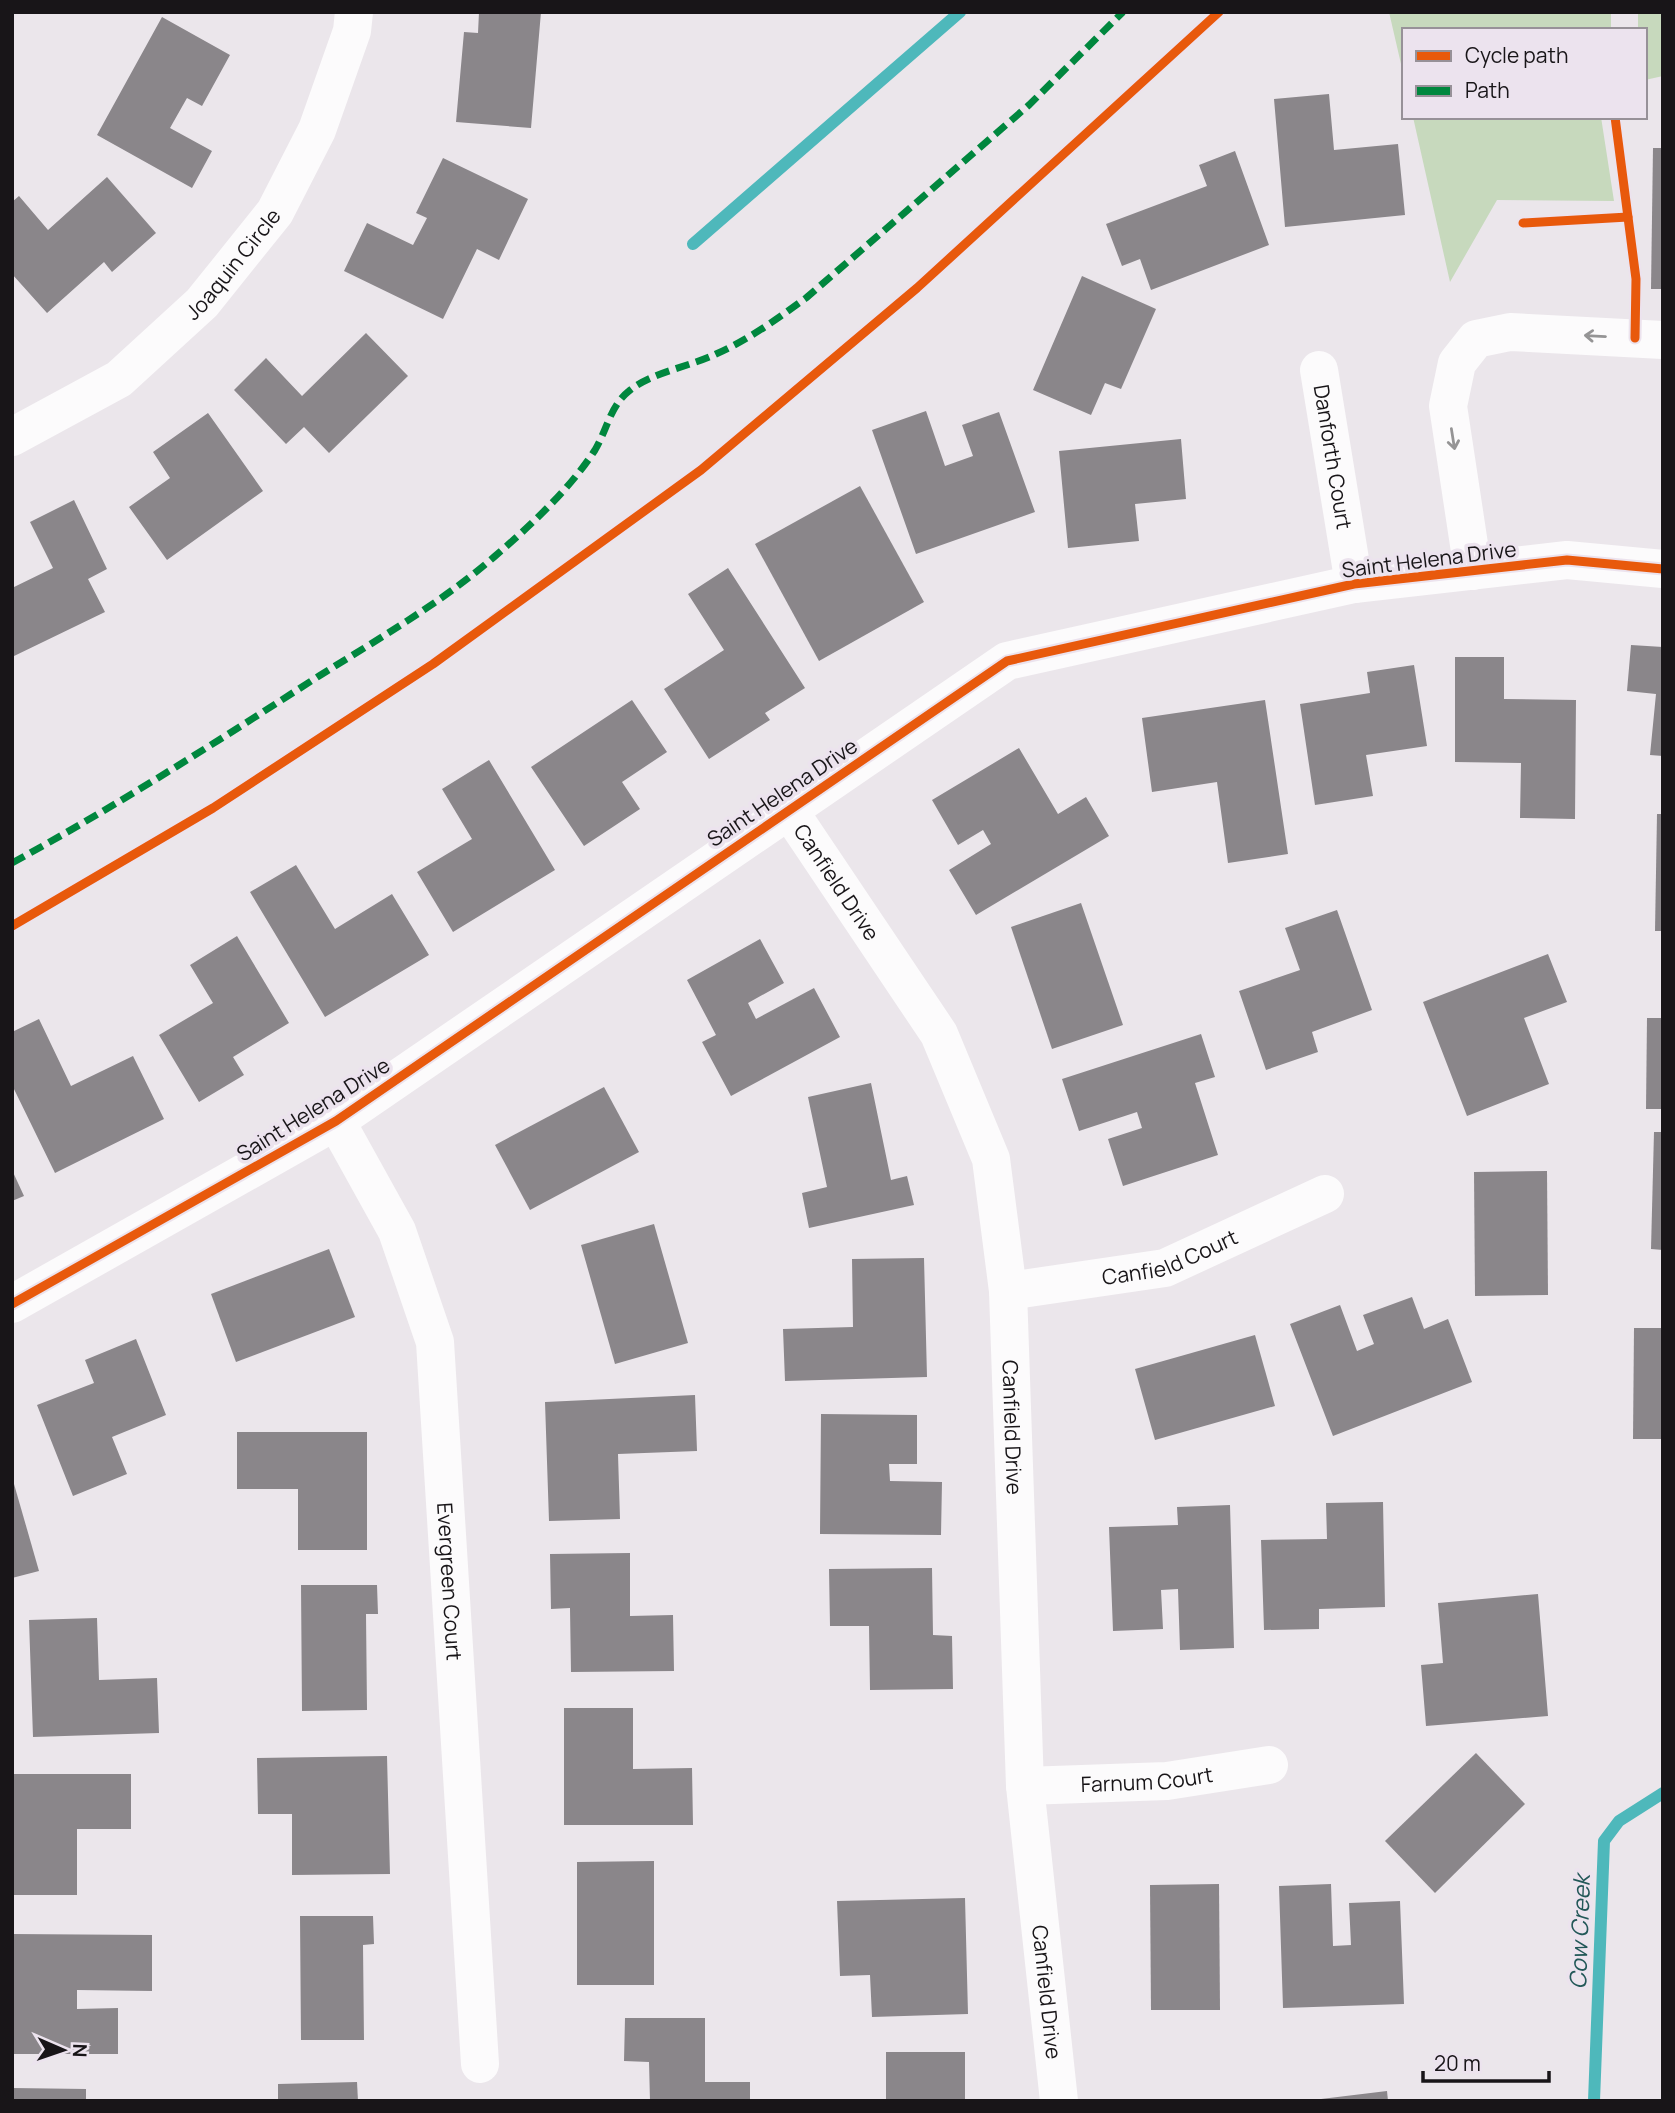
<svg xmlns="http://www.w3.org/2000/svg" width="1675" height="2113" font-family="Manrope,sans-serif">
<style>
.green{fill:#c7d9bd}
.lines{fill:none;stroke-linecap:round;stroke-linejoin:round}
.stream{stroke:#4eb8bb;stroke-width:12}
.building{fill:#8a868a}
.minor{stroke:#fcfbfc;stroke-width:38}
.quiet{stroke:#00873e;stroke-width:7;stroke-dasharray:14 7;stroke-linecap:butt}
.cycleway-casing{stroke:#ece3ee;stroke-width:13}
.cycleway{stroke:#e8590c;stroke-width:9}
.oneway{stroke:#959495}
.labels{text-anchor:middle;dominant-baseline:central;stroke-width:7;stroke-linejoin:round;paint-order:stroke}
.street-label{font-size:21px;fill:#181518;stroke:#ece3ee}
.water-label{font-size:23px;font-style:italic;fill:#235858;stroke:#ece3ee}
</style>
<rect width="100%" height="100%" fill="#ebe6eb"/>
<g class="green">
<polygon points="1389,12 1611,12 1611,30 1404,30 1404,77"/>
<polygon points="1638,12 1663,12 1663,76 1645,80 1645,30 1638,30"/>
<polygon points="1413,117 1601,117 1614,201 1497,200 1450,282"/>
</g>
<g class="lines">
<g class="stream">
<polyline points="693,244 960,12"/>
<polyline points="1594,2101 1604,1841 1619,1821 1663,1793"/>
</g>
</g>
<g class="building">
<polygon points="479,12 541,12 531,128 456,122 464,32 478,33"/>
<polygon points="162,17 230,55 202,106 187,98 170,128 212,151 192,188 97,135"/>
<polygon points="1329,94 1334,150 1398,144 1405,215 1285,227 1274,99"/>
<polygon points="1653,148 1663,148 1663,289 1651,289"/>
<polygon points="1235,151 1269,245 1151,290 1140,259 1122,266 1106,224 1207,186 1199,165"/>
<polygon points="443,158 528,199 499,260 477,249 443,319 344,271 367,223 413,245 427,218 416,213"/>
<polygon points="107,177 156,233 112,272 104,262 47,313 12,274 12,202 19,196 48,230"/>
<polygon points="1082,276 1156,309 1121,389 1105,383 1091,415 1033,390"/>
<polygon points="366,333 408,376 329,453 304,427 286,444 234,390 266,358 302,396"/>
<polygon points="926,411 945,466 973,456 962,425 999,412 1035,512 916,554 872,430"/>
<polygon points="208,413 263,491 167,560 129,507 170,478 153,452"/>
<polygon points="1181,439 1186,499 1135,504 1139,541 1068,548 1059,451"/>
<polygon points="860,486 924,602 819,661 755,544"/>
<polygon points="74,500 107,569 88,579 105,612 12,657 12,588 53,568 30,522"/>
<polygon points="728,568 805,688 765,713 770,720 709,759 664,689 724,650 688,594"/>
<polygon points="1631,645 1663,647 1663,756 1650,755 1656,694 1627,691"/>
<polygon points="1455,657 1504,657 1504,699 1576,700 1575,819 1520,818 1521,763 1455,762"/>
<polygon points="1414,665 1427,746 1366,755 1373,796 1315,805 1300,704 1370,693 1367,672"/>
<polygon points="632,700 667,752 622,782 640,809 584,846 531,767"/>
<polygon points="1265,700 1288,854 1228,863 1217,782 1152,792 1142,718"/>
<polygon points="1019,748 1058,814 1086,797 1109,836 976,915 949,870 991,844 983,830 958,845 932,800"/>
<polygon points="489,760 555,870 453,932 417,872 472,839 442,789"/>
<polygon points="1657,814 1663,814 1663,931 1655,931"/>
<polygon points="296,865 335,929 392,894 429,955 325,1017 250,892"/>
<polygon points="1081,903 1123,1025 1052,1049 1011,927"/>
<polygon points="1337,910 1372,1010 1312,1032 1318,1052 1266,1070 1239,991 1300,970 1285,928"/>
<polygon points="237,936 289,1023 233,1057 244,1075 199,1102 159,1035 213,1003 190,965"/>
<polygon points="760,939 784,983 748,1003 756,1019 814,988 840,1037 731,1096 702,1042 716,1035 687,980"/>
<polygon points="1548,954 1567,1002 1524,1018 1549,1084 1467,1116 1423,1002"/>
<polygon points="1647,1018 1663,1018 1663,1109 1646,1109"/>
<polygon points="39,1019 71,1086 133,1056 164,1119 55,1173 12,1085 12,1032"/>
<polygon points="1201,1034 1215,1077 1195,1083 1218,1155 1123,1186 1108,1139 1142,1128 1137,1112 1079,1131 1062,1079"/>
<polygon points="871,1083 891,1180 907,1176 914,1205 809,1228 802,1193 827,1187 808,1097"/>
<polygon points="604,1087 639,1152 530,1210 495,1145"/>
<polygon points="1654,1132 1663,1132 1663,1250 1651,1249"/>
<polygon points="12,1170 24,1196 12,1201"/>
<polygon points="1547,1171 1548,1295 1475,1296 1474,1172"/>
<polygon points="654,1224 688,1343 615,1364 581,1245"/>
<polygon points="329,1249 355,1317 236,1362 211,1294"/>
<polygon points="924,1258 927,1377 785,1381 783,1329 853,1327 852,1259"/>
<polygon points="1412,1297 1424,1329 1448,1319 1472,1382 1333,1436 1290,1324 1340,1305 1357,1351 1374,1344 1363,1315"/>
<polygon points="1634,1328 1663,1328 1663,1439 1633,1439"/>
<polygon points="1255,1335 1275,1406 1155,1440 1135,1369"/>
<polygon points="136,1339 166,1415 112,1437 127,1474 73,1496 37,1405 94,1383 85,1360"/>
<polygon points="695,1395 697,1451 618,1454 620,1519 549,1521 545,1402"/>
<polygon points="821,1414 917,1415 917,1464 889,1464 890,1481 942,1482 941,1535 820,1534"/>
<polygon points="237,1432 367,1432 367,1550 298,1550 298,1489 237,1489"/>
<polygon points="12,1477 39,1571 12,1578"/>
<polygon points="1383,1502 1385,1607 1319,1609 1319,1629 1264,1630 1261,1540 1327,1539 1326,1503"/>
<polygon points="1230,1505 1234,1648 1180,1650 1178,1589 1161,1590 1163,1629 1113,1631 1109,1527 1178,1525 1177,1507"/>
<polygon points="630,1553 630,1616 673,1615 674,1671 571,1672 570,1608 551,1609 550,1554"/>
<polygon points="932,1568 933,1635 952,1636 953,1689 870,1690 869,1626 830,1626 829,1569"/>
<polygon points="301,1585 377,1585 378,1614 366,1614 367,1710 302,1711"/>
<polygon points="1538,1594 1548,1716 1426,1726 1421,1665 1443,1663 1438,1603"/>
<polygon points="97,1618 99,1680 157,1678 159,1733 33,1737 29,1620"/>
<polygon points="564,1708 633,1708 633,1769 692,1768 693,1825 564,1825"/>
<polygon points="1476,1753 1525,1804 1435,1893 1385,1841"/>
<polygon points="387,1756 390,1874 292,1875 292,1814 258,1814 257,1758"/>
<polygon points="12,1774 131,1774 131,1829 77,1829 77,1895 12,1895"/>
<polygon points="654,1861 654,1985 577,1985 577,1862"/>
<polygon points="1219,1884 1220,2010 1151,2010 1150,1885"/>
<polygon points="1331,1884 1333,1946 1351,1945 1349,1903 1400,1901 1404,2004 1283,2008 1279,1886"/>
<polygon points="965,1898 968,2014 872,2017 870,1975 840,1976 837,1901"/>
<polygon points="300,1916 373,1916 374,1944 363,1945 364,2040 301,2040"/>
<polygon points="12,1934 152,1935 152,1991 77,1990 77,2009 118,2008 118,2054 12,2054"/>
<polygon points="625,2018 705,2018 705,2082 750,2082 750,2101 650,2101 649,2062 624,2061"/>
<rect x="886" y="2052" width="79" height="49"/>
<polygon points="357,2082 358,2101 278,2101 278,2084"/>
<polygon points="12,2088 86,2089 86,2101 12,2101"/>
<polygon points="1387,2091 1388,2101 1321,2101 1321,2099"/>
</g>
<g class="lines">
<g class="minor">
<path id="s1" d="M 1319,370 L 1354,584"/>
<path id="s2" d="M 12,437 L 119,379 L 202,303 L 275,212 L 317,130 L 352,31 L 354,12"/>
<polyline points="1473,571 1448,406 1457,363 1476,339 1510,332 1663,340"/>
<path id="s3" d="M 788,809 L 939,1034 L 991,1159 L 1008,1291 L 1025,1786 L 1059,2101"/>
<path id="s4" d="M 336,1121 L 397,1231 L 435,1342 L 480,2064"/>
<path id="s5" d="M 1008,1291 L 1165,1268 L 1325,1194"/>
<polyline points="12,1304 336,1121 1007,661 1354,584 1567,560 1663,569"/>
<path id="s6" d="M 1025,1786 L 1167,1781 L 1269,1765"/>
</g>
<path class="quiet" d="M 12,863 C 118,805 218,741 319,676 C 378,639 441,603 494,557 C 529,527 570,489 595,450 C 607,430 610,406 629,391 C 652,372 689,367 716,354 C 748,340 777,319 806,298 L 1029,105 L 1123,12"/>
<g class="cycleway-casing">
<g id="cycleway">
<polyline points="1615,117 1636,279 1635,338"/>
<polyline points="1523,223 1628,217"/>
<polyline points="12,926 213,808 433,664 701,470 917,288 1219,12"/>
<polyline points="12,1304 336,1121 1007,661 1354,584 1567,560 1663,569"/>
</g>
</g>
<use href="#cycleway" class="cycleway"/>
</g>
<defs><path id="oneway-shaft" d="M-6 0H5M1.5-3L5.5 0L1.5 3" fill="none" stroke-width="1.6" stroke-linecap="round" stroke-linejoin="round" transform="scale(1.75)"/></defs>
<g class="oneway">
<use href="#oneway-shaft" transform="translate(1595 336) rotate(-177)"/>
<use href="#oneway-shaft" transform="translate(1453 439) rotate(81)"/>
</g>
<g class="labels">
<g class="street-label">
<text stroke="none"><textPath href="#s2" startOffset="284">Joaquin Circle</textPath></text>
<text stroke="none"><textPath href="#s1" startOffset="88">Danforth Court</textPath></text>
<text transform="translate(1429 559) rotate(-7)">Saint Helena Drive</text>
<text transform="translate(782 792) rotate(-34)">Saint Helena Drive</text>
<text stroke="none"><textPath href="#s3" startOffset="88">Canfield Drive</textPath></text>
<text transform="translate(313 1109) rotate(-32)">Saint Helena Drive</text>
<text stroke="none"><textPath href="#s5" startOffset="166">Canfield Court</textPath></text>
<text stroke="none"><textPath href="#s3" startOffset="676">Canfield Drive</textPath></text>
<text stroke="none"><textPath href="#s4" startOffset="483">Evergreen Court</textPath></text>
<text stroke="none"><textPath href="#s6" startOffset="122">Farnum Court</textPath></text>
<text stroke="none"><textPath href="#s3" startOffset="1242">Canfield Drive</textPath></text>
</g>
<g class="water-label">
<text transform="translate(1579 1932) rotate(-88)">Cow Creek</text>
</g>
</g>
<rect width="1675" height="2113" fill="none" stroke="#181518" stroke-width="28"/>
<rect x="1402" y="28" width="245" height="91" fill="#ece3ee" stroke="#979198" stroke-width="2"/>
<rect x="1416" y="51" width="35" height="10" fill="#e8590c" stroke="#979198" stroke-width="2"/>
<text x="1465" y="63" font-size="21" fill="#181518">Cycle path</text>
<rect x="1416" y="86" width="35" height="10" fill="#00873e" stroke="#979198" stroke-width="2"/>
<text x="1465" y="98" font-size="21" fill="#181518">Path</text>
<g transform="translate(63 2050) rotate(92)" stroke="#ece3ee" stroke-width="5" paint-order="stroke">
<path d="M0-5L12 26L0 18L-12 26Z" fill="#181518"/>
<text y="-10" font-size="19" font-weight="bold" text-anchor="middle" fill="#181518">N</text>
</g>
<path d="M1423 2071v10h126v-10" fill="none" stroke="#181518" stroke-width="3.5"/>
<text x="1434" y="2071" font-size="21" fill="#181518" stroke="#ece3ee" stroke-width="5" paint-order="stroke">20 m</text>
</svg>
